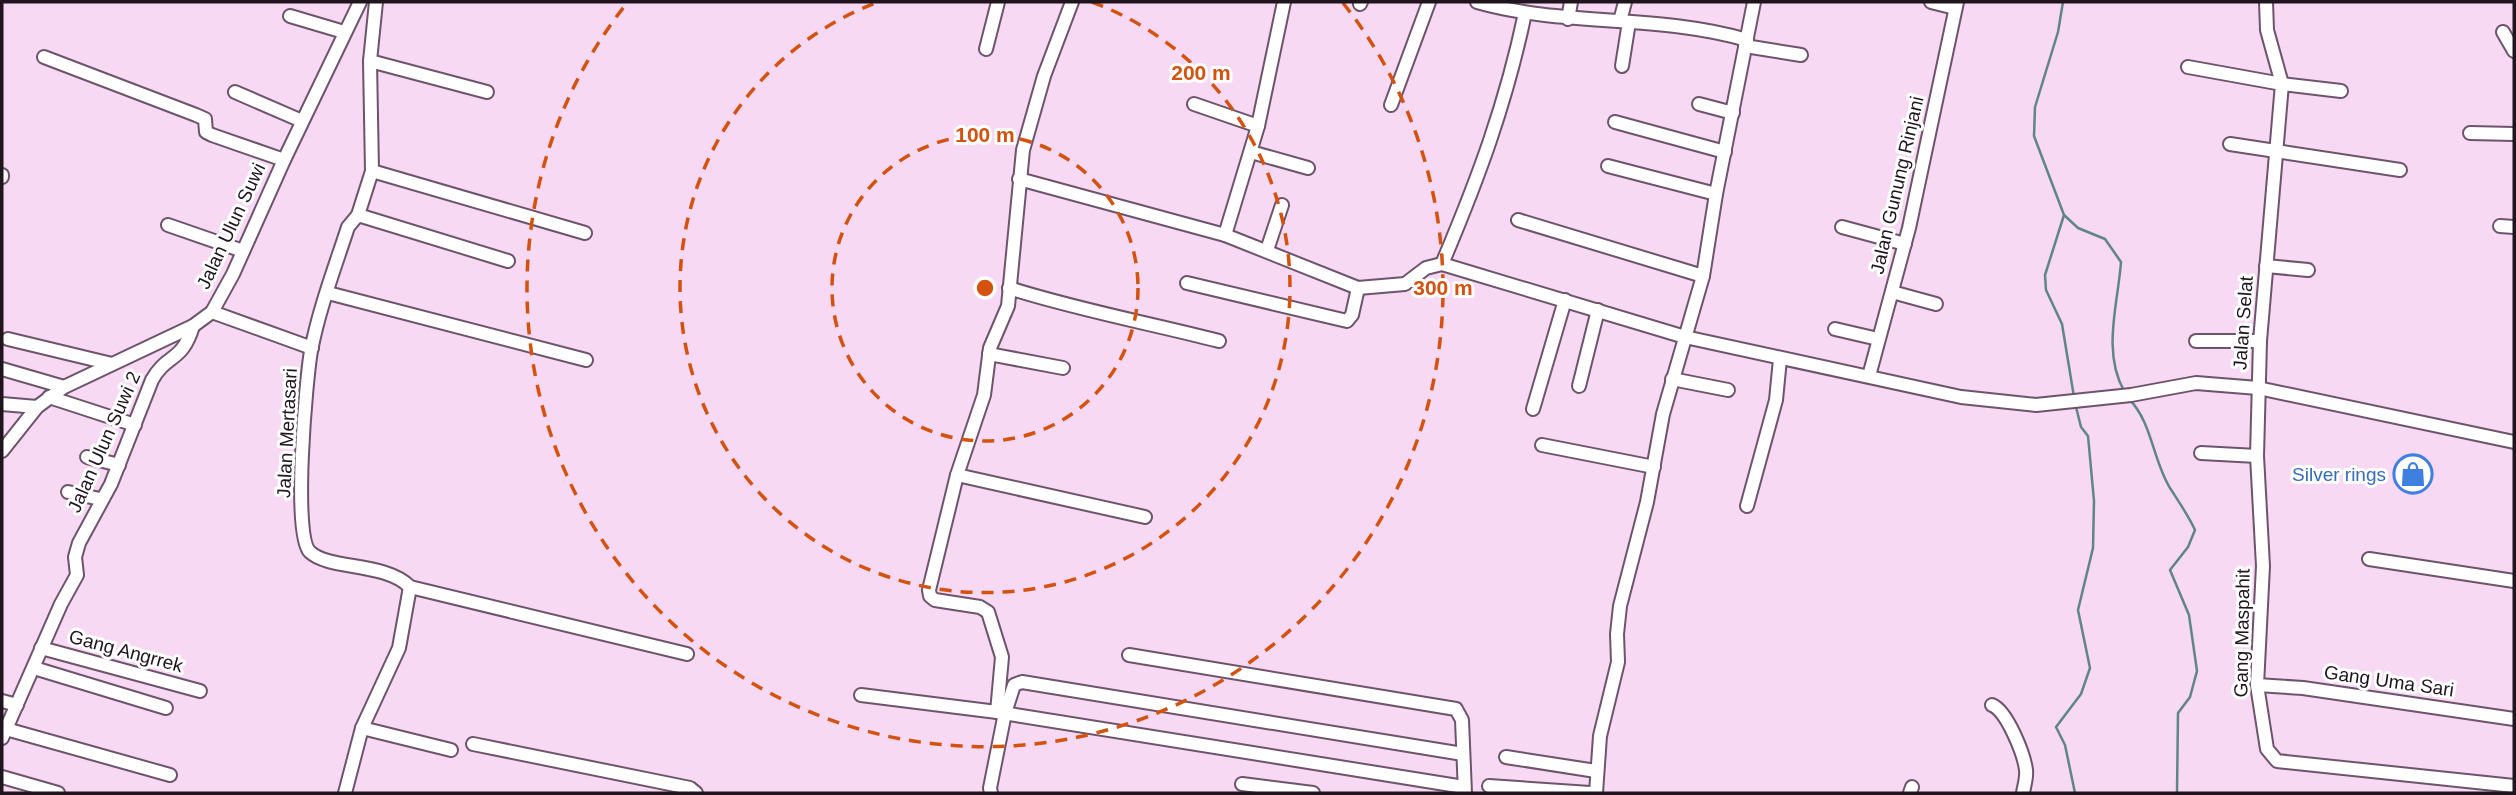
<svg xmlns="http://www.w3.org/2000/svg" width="2516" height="795" font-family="Arial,sans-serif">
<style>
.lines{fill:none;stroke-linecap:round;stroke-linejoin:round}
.stream{stroke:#608589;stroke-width:2.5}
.minor-casing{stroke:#6d546b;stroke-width:16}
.minor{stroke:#fff;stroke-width:12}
.ring{fill:none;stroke:#d4520e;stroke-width:3.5;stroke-dasharray:12 9}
.labels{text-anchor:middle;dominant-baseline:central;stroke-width:6;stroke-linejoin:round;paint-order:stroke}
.street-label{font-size:19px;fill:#20151f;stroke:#fff}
.shop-label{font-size:19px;fill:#366cbe;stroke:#fff;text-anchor:end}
.centre{fill:#d4520e;stroke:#fff;stroke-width:3.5}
.ring-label{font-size:21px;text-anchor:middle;font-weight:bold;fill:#d4520e;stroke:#fff;stroke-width:6;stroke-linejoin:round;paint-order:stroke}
</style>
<rect width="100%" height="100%" fill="#f7d9f4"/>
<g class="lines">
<g class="stream">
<path d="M 2063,2 L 2058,32 L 2035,107 L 2034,136 L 2064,215 L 2078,228 L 2105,239 L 2121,262 C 2118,304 2102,351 2124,391"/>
<polyline points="2064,215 2045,275 2046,290 2062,324 2074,397"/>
<path d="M 2129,399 C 2152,422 2153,461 2170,488 C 2179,502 2188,515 2195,530 L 2188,547 L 2170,570 L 2189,615 L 2197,671 L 2190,697 L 2178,713 L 2177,793"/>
<polyline points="2075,793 2065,745 2056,727 2081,694 2090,668 2078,610 2093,548 2094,501 2088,436 2081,427 2076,407"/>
</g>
<g class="minor-casing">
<g id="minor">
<path d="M 376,2 L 370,61 L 372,171 L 358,215 L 348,227 C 335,267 319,309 311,351 C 306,380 292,536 310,552 C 329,570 386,562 410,587 L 687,654"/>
<path d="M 1477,2 C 1565,27 1659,14 1747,40"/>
<polyline points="1931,2 1955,8"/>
<polyline points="2266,2 2267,30 2282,84 2260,341 2257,456 2263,566 2257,685 2267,749 2277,761 2514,786"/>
<polyline points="1360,4 1361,2"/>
<polyline points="290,16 344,32"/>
<polyline points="1568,19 1571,2"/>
<polyline points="1620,21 1625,2"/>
<polyline points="2503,32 2514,51"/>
<polyline points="1745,46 1801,55"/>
<polyline points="986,49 998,2"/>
<polyline points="44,57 196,115 205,119 206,132 212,135 284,160"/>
<polyline points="370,61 487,92"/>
<polyline points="1622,66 1629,22"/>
<polyline points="2188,67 2282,84 2341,91"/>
<polyline points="235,92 302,121"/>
<polyline points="1194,104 1258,126"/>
<polyline points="1699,104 1733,113"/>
<polyline points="1391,105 1429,2"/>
<polyline points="1615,122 1725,152"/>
<polyline points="2470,133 2514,134"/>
<polyline points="2230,144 2400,170"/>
<polyline points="1251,152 1308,168"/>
<polyline points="1608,166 1716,194"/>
<polyline points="372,171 585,233"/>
<polyline points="2,177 2,175"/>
<polyline points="1019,179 1225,235 1358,288 1405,284 1426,268 1442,264 1685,337 1961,397 2036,405 2131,395 2196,383 2258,388 2514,442"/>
<polyline points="358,215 508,261"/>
<polyline points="1518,220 1703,276"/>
<polyline points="168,225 243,251"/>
<polyline points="2500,226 2514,227"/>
<polyline points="1842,227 1905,244"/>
<polyline points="1225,235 1258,126 1284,2"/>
<polyline points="1267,250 1282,205"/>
<path d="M 1442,264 C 1478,179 1506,104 1525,13"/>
<polyline points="2266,266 2308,270"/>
<polyline points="1187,283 1347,321 1352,315 1358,288"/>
<path d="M 1009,288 C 1078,310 1149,323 1219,341"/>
<polyline points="1892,292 1936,304"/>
<polyline points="328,293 586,360"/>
<polyline points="212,312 312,348"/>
<polyline points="1835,329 1878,339"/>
<polyline points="8,339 112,364"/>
<polyline points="2196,341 2260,341"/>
<polyline points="989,354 1063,368"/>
<polyline points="2,369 64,387"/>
<polyline points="1869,376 1909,228 1957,2"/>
<polyline points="1672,379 1728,390"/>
<polyline points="1579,386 1598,310"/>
<polyline points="49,397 135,425"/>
<polyline points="2,404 37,407"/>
<polyline points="1533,409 1565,300"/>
<polyline points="1542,445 1654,467"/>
<polyline points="2,451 37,407 64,387 193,326 212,312 233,274 284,160 360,2"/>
<polyline points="2201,453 2257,456"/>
<polyline points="87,457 119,465"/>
<polyline points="957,475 1145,517"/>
<polyline points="68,492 100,499"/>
<polyline points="1747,506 1776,400 1780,359"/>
<polyline points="2369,559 2514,581"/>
<polyline points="41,648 200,691"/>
<polyline points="1129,655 1456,709 1462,720 1465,793"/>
<polyline points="34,668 166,708"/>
<polyline points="2257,685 2303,688 2514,719"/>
<polyline points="861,695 997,712 1464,787"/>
<polyline points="2,701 17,705"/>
<path d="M 1992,705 C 2007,711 2024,754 2026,770 C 2027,778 2024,786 2023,793"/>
<polyline points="997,712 1002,657 988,612 980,607 935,600 930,596 929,590 957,475 984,395 990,348 1008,306 1023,150 1044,76 1072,2"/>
<polyline points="362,728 451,750"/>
<polyline points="6,729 170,775"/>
<path d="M 2,738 L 61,604 L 77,575 L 75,557 L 79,543 L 111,484 L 152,380 C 167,353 182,363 193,326"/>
<polyline points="473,744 690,788 696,793"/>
<polyline points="1506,757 1596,771"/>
<polyline points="2,777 58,793"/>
<polyline points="1242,784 1313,793"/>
<polyline points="1489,786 1590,793"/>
<polyline points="345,793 362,728 399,648 410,587"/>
<polyline points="991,793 990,788 1005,713 1014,685 1022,682 1463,754"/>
<polyline points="1596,793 1600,736 1618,662 1617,634 1620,606 1647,502 1663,414 1703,276 1716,194 1754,2"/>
<polyline points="1910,793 1912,787"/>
</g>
</g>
<use href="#minor" class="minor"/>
</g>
<g class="ring">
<circle cx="985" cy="288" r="153"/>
<path d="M1092 2A305 305 0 1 1 878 2"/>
<path d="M1343 3A458 458 0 1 1 627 3"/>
</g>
<defs>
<g id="shop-ring" transform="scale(2.0125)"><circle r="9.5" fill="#fff" stroke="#3f7fe0" stroke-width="1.5"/><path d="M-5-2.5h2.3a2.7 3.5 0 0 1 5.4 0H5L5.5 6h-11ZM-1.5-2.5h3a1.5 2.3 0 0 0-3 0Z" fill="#3f7fe0"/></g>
</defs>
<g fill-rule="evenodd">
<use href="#shop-ring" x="2413" y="474"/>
</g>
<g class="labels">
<g class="street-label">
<text transform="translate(1897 185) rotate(-77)">Jalan Gunung Rinjani</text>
<text transform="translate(231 226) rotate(-65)">Jalan Ulun Suwi</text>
<text transform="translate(2243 323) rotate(-86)">Jalan Selat</text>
<text transform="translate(287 433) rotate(-87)">Jalan Mertasari</text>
<text transform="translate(104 442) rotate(-66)">Jalan Ulun Suwi 2</text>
<text transform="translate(2242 633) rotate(-89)">Gang Maspahit</text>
<text transform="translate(126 651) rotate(15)">Gang Angrrek</text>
<text transform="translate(2389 681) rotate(8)">Gang Uma Sari</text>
</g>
<g class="shop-label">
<text x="2386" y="474">Silver rings</text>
</g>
</g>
<circle cx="985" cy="288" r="10" class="centre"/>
<g class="ring-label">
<text x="1201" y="80">200 m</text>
<text x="985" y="142">100 m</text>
<text x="1443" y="295">300 m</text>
</g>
<rect width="2516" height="795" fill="none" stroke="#20151f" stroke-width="7"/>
</svg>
